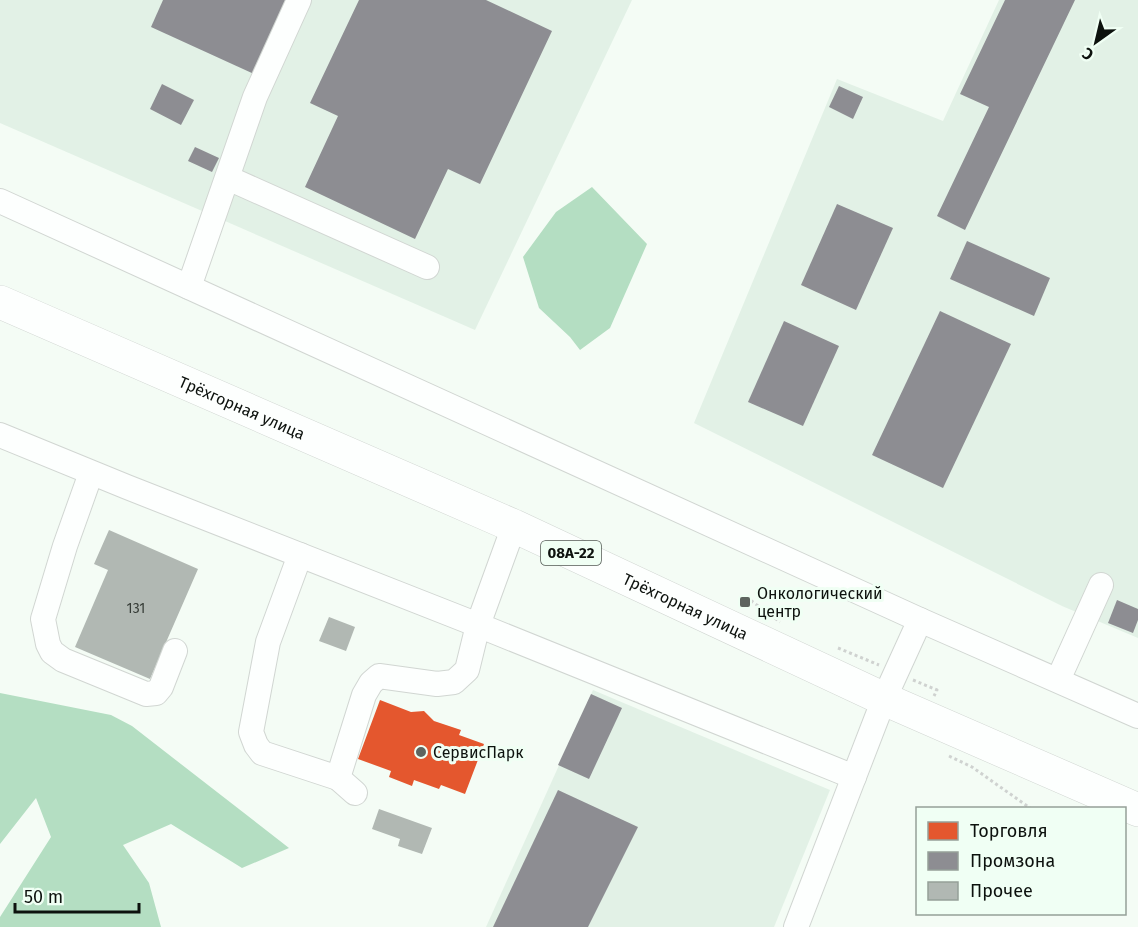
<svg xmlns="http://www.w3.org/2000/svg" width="1138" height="927" font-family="'Fira Sans',sans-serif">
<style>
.built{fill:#e2f1e6}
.forest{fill:#b4dec2}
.shops{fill:#e4572e}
.industry{fill:#8d8d92}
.building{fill:#b1b8b3}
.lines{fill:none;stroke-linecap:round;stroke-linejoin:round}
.minor-casing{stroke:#d1d6d2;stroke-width:26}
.highway-casing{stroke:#d1d6d2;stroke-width:34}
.path{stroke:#cfd2d0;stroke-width:3;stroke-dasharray:3 3;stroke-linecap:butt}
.minor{stroke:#fdfffe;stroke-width:24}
.highway{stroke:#fdfffe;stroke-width:33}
.poi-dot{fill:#5e645f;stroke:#f0fff4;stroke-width:2}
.labels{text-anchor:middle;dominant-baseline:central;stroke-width:6;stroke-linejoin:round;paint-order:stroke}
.number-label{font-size:14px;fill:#363c37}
.shield{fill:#f0fff4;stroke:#515953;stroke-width:1.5}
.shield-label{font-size:15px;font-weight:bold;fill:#0d120e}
.street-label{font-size:16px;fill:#0d120e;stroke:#f0fff4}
.poi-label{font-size:16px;fill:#0d120e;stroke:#f0fff4;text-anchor:start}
</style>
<rect width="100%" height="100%" fill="#f4fcf5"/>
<g class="built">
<polygon points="0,0 632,0 475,330 0,123"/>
<polygon points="999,0 1138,0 1138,638 1062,606 694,423 837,79 943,121"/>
<polygon points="593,690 830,790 774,927 486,927"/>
</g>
<g class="forest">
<polygon points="592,187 647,244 610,328 580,350 570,337 539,308 523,257 556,212"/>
<polygon points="0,693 111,715 132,726 289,848 242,868 171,824 123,845 149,883 161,927 0,927 0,917 51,837 36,798 0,844"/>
</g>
<polygon class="shops" points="380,700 411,712 424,711 434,721 461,730 459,735 484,744 465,794 441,785 439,789 414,780 412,786 389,777 391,771 358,759"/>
<g class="industry">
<polygon points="163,0 287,0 254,74 151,27"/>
<polygon points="359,0 486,0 552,31 480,184 448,169 415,239 305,187 338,116 310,103"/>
<polygon points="1005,0 1075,0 965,230 937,216 989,107 960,94"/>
<polygon points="162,84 194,100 181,125 150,109"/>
<polygon points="839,86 863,97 853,119 829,107"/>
<polygon points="195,147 219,158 212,172 188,161"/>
<polygon points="837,204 893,228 856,310 801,285"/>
<polygon points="967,241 1050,278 1034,316 950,279"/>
<polygon points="940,311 1011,344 943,488 872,455"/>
<polygon points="784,321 839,346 803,426 748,402"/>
<polygon points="1117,600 1138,609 1138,620 1133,633 1108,623"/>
<polygon points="591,694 622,708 589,779 558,765"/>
<polygon points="558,790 638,827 588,927 493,927"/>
</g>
<g class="building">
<polygon points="109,530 198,569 150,679 75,647 108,570 94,564"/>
<polygon points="329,617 355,627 346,651 319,641"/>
<polygon points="379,809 432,828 422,854 398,846 400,839 372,829"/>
</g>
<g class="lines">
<g class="minor-casing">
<g id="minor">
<polyline points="228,178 427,267"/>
<polyline points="0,201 920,620 1138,716"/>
<polyline points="189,287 255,97 299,0"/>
<polyline points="0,435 127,487 478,625 854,777"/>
<polyline points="91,473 65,546 43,619 48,644 52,652 63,660 146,694 156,693 161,687 175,651"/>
<polyline points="300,555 268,642 251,732 256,745 262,753 338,778"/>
<polyline points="1058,680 1101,585"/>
<polyline points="355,793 338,778 364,695 371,683 379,676 437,684 454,682 467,670 478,625 514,526"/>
<polyline points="796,927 884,699 920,620"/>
</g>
</g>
<g class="highway-casing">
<g id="highway">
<path id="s1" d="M 0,302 L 514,526 L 884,699 L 1138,810"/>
</g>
</g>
<g class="path">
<polyline points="746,597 780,622"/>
<polyline points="838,648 879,665"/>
<polyline points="913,680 937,690 934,696"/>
<polyline points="949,756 972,767 1030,808"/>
</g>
<use href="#minor" class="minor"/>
<use href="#highway" class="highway"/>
</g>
<g class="poi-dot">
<rect x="739" y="596" width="12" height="12" rx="3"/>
<circle cx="421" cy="752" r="6"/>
</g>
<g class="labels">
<g class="number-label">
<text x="136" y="608">131</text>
</g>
<rect class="shield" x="541" y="541" width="60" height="24" rx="4.5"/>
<g class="shield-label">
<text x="571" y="553">08А-22</text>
</g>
<g class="street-label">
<text stroke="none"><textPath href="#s1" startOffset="264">Трёхгорная улица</textPath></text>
<text stroke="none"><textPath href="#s1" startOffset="750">Трёхгорная улица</textPath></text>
</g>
<g class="poi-label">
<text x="757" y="593">Онкологический<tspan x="757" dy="18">центр</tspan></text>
<text x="433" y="752">СервисПарк</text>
</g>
</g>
<rect x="916" y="807" width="210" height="108" fill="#f0fff4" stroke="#95a098" stroke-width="1.5"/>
<rect x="928" y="822" width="30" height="18" fill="#e4572e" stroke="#95a098" stroke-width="1.5"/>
<text x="970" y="837" font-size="18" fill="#0d120e">Торговля</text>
<rect x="928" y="852" width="30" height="18" fill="#8d8d92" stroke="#95a098" stroke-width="1.5"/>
<text x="970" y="867" font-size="18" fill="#0d120e">Промзона</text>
<rect x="928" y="882" width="30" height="18" fill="#b1b8b3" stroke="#95a098" stroke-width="1.5"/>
<text x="970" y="897" font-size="18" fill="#0d120e">Прочее</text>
<g transform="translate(1096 42) rotate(214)" stroke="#f0fff4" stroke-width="4.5" paint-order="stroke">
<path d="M0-4.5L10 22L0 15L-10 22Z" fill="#0d120e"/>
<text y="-9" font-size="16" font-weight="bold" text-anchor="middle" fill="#0d120e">С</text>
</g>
<path d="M15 903v9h124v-9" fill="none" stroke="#0d120e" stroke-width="3"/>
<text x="24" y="903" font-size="18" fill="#0d120e" stroke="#f0fff4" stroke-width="4.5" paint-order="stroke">50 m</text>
</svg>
